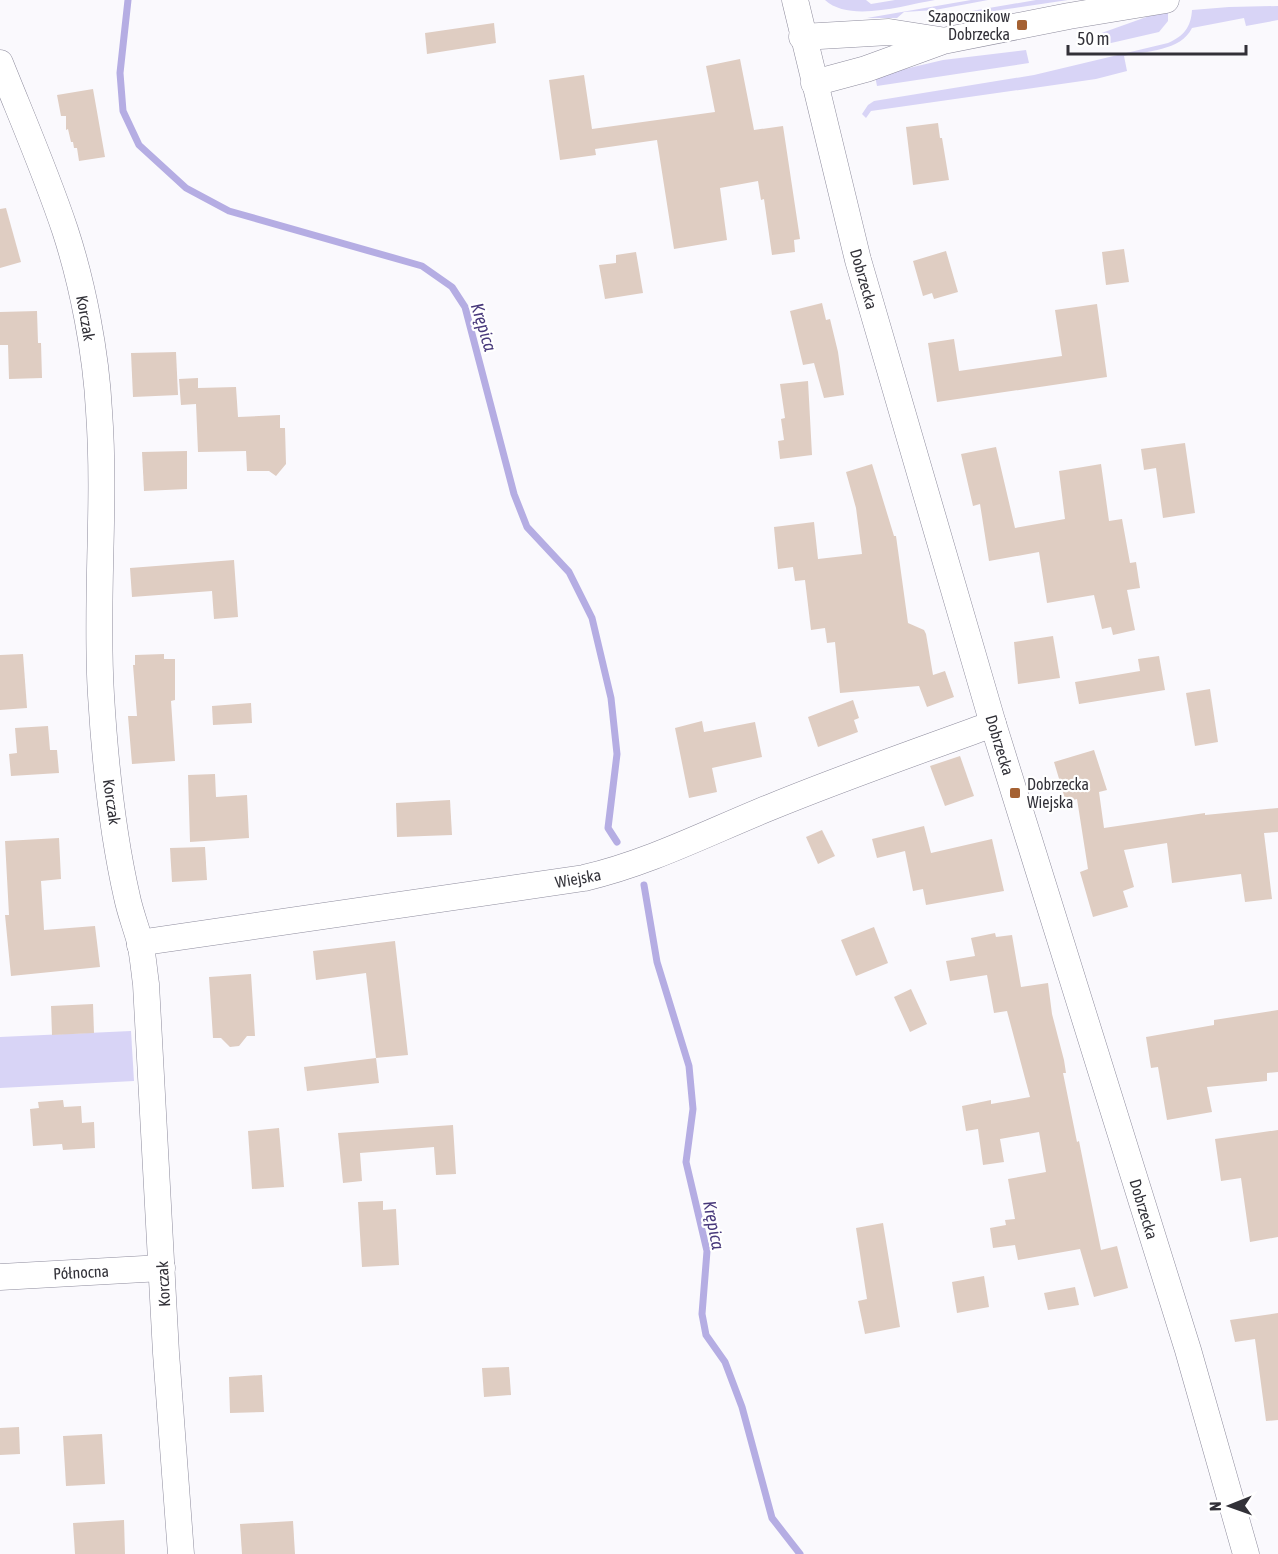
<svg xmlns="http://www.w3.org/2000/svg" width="1278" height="1554" font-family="'Asap Condensed',sans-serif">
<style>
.green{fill:#d8d4f6}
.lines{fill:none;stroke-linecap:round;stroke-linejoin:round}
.stream{stroke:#b5ade3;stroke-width:7}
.building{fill:#dfcdc2}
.minor-casing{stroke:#8e8c9d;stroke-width:27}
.minor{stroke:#fff;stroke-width:26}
.poi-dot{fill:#a56132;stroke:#fff;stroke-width:2}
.labels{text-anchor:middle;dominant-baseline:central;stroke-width:4.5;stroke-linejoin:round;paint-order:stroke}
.poi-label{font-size:16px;fill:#323138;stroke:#fff;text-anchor:end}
.street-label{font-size:16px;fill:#323138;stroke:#fff}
.water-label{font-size:18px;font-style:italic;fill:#48397b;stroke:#fff}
</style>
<rect width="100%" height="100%" fill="#faf9fd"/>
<g class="green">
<path d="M 825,0 L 866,0 L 871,4 L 895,0 L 935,0 C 904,5 850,23 825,0 Z"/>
<polygon points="971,0 988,0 935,10 904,12 897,18 867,18"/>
<polygon points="1036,0 1068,0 987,12 948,15"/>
<path d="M 1278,6 L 1278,20 L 1246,26 L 1244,18 L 1192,28 C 1181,51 1146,51 1124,56 L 1127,71 L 1096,79 L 871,111 L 866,118 L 862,114 L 868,105 L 874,101 L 1034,75 L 1168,43 C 1184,36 1191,27 1192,10 L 1229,7 Z"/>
<polygon points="1168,12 1168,21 1159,32 1098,46 1096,35 1152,15"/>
<polygon points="1026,50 1029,63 877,86 875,76 943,60"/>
<polygon points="131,1031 134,1081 0,1088 0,1037"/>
</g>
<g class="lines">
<g class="stream">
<polyline points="128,0 120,73 123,111 139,145 186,188 229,211 422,266 452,287 465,307 514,494 527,527 569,572 592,618 611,698 617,754 608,828 617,842"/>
<polyline points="644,885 657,962 689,1066 693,1109 686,1162 707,1251 702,1314 706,1335 725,1362 742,1407 772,1518 800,1554"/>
</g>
</g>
<g class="building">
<polygon points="494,23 496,43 427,54 425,33"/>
<polygon points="740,59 754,130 783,126 800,239 794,240 795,252 772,255 764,199 761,200 758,181 720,188 727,240 674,249 657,140 595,149 596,155 560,160 549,80 584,75 592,129 715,112 706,66"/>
<polygon points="93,89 105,157 79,161 77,148 74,148 73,142 71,142 68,129 66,130 66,116 61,116 57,95"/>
<polygon points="938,123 940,138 942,138 949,180 913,185 906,127"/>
<polygon points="6,208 21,262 0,268 0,209"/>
<polygon points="1124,249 1129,282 1106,285 1102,252"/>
<polygon points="946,251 958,292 934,299 932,293 923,296 913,261"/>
<polygon points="636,252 643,293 605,299 599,265 616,263 616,255"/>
<polygon points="822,303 826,320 830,319 838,352 844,395 824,398 814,363 803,365 790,311"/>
<polygon points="1097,304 1107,377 937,402 928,343 954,339 959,371 1062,356 1055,310"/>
<polygon points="37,311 38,343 41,343 42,378 9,379 8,345 0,345 0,312"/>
<polygon points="176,352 178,395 133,397 131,353"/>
<polygon points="198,378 198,388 236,387 238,417 280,415 280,428 285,428 286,464 276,476 269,471 247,471 246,451 198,452 196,404 181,405 179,379"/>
<polygon points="808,381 812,455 780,459 778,441 784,440 781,419 785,418 780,384"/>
<polygon points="1185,443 1195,513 1163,518 1156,468 1144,470 1141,449"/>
<polygon points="996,447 1015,528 1065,519 1059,471 1101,464 1109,521 1122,519 1130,563 1136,562 1140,588 1127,590 1135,630 1113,635 1111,627 1102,629 1094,595 1047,603 1039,552 989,561 980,504 973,506 961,454"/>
<polygon points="187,451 187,489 144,491 142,452"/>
<polygon points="872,464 894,536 896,536 908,623 924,630 926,634 933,675 945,671 954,697 927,707 919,686 840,693 835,642 827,643 825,628 811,630 805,580 795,581 793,567 778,569 774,527 814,522 818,559 862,554 856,508 846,472"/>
<polygon points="234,560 238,617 214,619 212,591 132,597 130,568"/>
<polygon points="1053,636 1060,678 1018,684 1014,642"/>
<polygon points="23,654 27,708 0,710 0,655"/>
<polygon points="164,654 164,659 175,659 175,700 171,701 175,761 132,764 128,716 137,716 133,665 135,665 135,655"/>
<polygon points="1159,656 1165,690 1079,704 1075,682 1140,671 1138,659"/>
<polygon points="1210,689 1218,742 1195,746 1186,693"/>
<polygon points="853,700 859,718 854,720 858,732 818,747 808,717"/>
<polygon points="251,703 252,723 213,725 212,706"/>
<polygon points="702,721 704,732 755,722 762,757 712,768 717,792 689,798 675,728"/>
<polygon points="48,726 50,750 57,750 59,773 11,776 9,754 17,753 15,728"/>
<polygon points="1094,750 1107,790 1099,792 1104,828 1205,813 1205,815 1278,808 1278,832 1264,833 1272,899 1245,902 1241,874 1172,883 1167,843 1124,850 1134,887 1123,891 1128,907 1093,917 1080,872 1088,869 1077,799 1066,802 1054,762"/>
<polygon points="960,756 974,796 945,806 930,766"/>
<polygon points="215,774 216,797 247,795 249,838 190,842 188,775"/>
<polygon points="450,800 452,835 397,837 396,803"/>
<polygon points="924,826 931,853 992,839 1004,891 926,905 923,889 913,891 905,851 877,858 872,839"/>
<polygon points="822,830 835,856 818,864 806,837"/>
<polygon points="59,838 61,879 41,881 44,930 95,926 100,967 11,976 5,915 9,915 5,841"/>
<polygon points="205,847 207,880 172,882 170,848"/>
<polygon points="874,927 888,963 856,976 841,940"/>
<polygon points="995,933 996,937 1012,935 1021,987 1048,983 1052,1014 1064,1060 1066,1073 1063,1073 1077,1142 1079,1141 1101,1250 1117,1246 1128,1288 1094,1297 1080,1249 1018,1260 1015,1245 993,1248 990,1228 1006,1225 1005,1220 1015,1219 1008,1179 1046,1172 1039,1132 1000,1139 1004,1162 983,1165 978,1129 966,1131 962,1106 991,1100 991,1104 1030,1097 1007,1011 994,1013 987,975 950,981 946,961 975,956 971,938"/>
<polygon points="395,941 408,1055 376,1058 366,973 316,980 313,951"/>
<polygon points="251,974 255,1036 247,1036 239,1046 230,1047 221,1038 213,1038 209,977"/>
<polygon points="911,989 927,1024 910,1032 894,997"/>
<polygon points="93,1004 94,1033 52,1035 51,1006"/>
<polygon points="1278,1010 1278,1072 1267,1073 1267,1081 1207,1087 1212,1112 1167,1120 1158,1067 1151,1068 1146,1037 1214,1025 1214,1020"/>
<polygon points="376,1058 379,1083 307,1091 304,1067"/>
<polygon points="63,1100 64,1107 81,1106 82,1123 94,1122 95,1148 63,1150 62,1144 33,1146 30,1109 39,1108 38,1102"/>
<polygon points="453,1125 456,1174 436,1175 434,1147 360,1153 362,1181 343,1183 338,1133"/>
<polygon points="279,1128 284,1187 252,1189 248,1131"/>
<polygon points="1278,1130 1278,1237 1250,1242 1241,1178 1221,1181 1215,1139"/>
<polygon points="383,1201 383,1210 396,1209 399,1265 362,1267 358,1202"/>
<polygon points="883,1223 900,1327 865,1334 858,1301 867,1299 856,1228"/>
<polygon points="984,1276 989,1307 957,1313 952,1282"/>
<polygon points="1075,1287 1079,1305 1048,1310 1044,1293"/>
<polygon points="1278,1313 1278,1420 1266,1421 1255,1339 1235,1342 1230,1320"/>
<polygon points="509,1367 511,1395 484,1397 482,1368"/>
<polygon points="262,1375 264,1412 230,1413 229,1377"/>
<polygon points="19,1427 20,1454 0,1455 0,1428"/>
<polygon points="102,1434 105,1484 66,1486 63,1436"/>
<polygon points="124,1520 125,1554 75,1554 73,1523"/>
<polygon points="293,1521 295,1554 242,1554 240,1524"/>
</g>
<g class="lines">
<g class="minor-casing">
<g id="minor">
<polyline points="795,0 858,260 993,724 1188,1350 1246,1554"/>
<polyline points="802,37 889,32 940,40"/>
<path d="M 0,63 C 22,118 46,173 65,230 C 83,285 96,353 99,411 C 106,506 95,600 101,695 C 105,762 112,831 127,897 C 130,912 136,927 140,942 C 143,956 144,970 146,984 L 166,1353 L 181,1554"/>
<polyline points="814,83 866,69 943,41 1069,16 1166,0"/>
<path d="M 140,945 L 152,941 L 584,878 C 649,863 709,832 771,807 C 844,777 919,751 993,724"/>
<polyline points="0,1277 162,1268"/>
</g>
</g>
<use href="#minor" class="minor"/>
</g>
<g class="poi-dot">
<rect x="1016" y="19" width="12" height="12" rx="3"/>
<rect x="1009" y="787" width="12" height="12" rx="3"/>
</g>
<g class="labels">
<g class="poi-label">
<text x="1010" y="16">Szapocznikow<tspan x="1010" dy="18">Dobrzecka</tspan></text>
<text x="1027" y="784" text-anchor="start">Dobrzecka<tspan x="1027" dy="18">Wiejska</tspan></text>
</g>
<g class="street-label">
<text transform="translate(864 279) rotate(74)">Dobrzecka</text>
<text transform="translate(86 318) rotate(80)">Korczak</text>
<text transform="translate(1000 745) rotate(73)">Dobrzecka</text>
<text transform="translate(112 802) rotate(82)">Korczak</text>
<text transform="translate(578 878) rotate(-10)">Wiejska</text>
<text transform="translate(1144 1209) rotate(73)">Dobrzecka</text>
<text transform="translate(81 1272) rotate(-3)">Północna</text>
<text transform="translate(163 1284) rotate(-93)">Korczak</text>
</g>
<g class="water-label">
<text transform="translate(484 327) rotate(73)">Krępica</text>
<text transform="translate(714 1225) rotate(79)">Krępica</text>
</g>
</g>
<g transform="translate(1230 1506) rotate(269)" stroke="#ffffff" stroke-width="4.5" paint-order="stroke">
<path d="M0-4.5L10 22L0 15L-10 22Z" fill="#323138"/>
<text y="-9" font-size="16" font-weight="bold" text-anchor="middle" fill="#323138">N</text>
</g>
<path d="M1068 45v9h178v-9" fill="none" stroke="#323138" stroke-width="3"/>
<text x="1077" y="45" font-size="18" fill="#323138" stroke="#ffffff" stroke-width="4.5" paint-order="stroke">50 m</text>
</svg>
